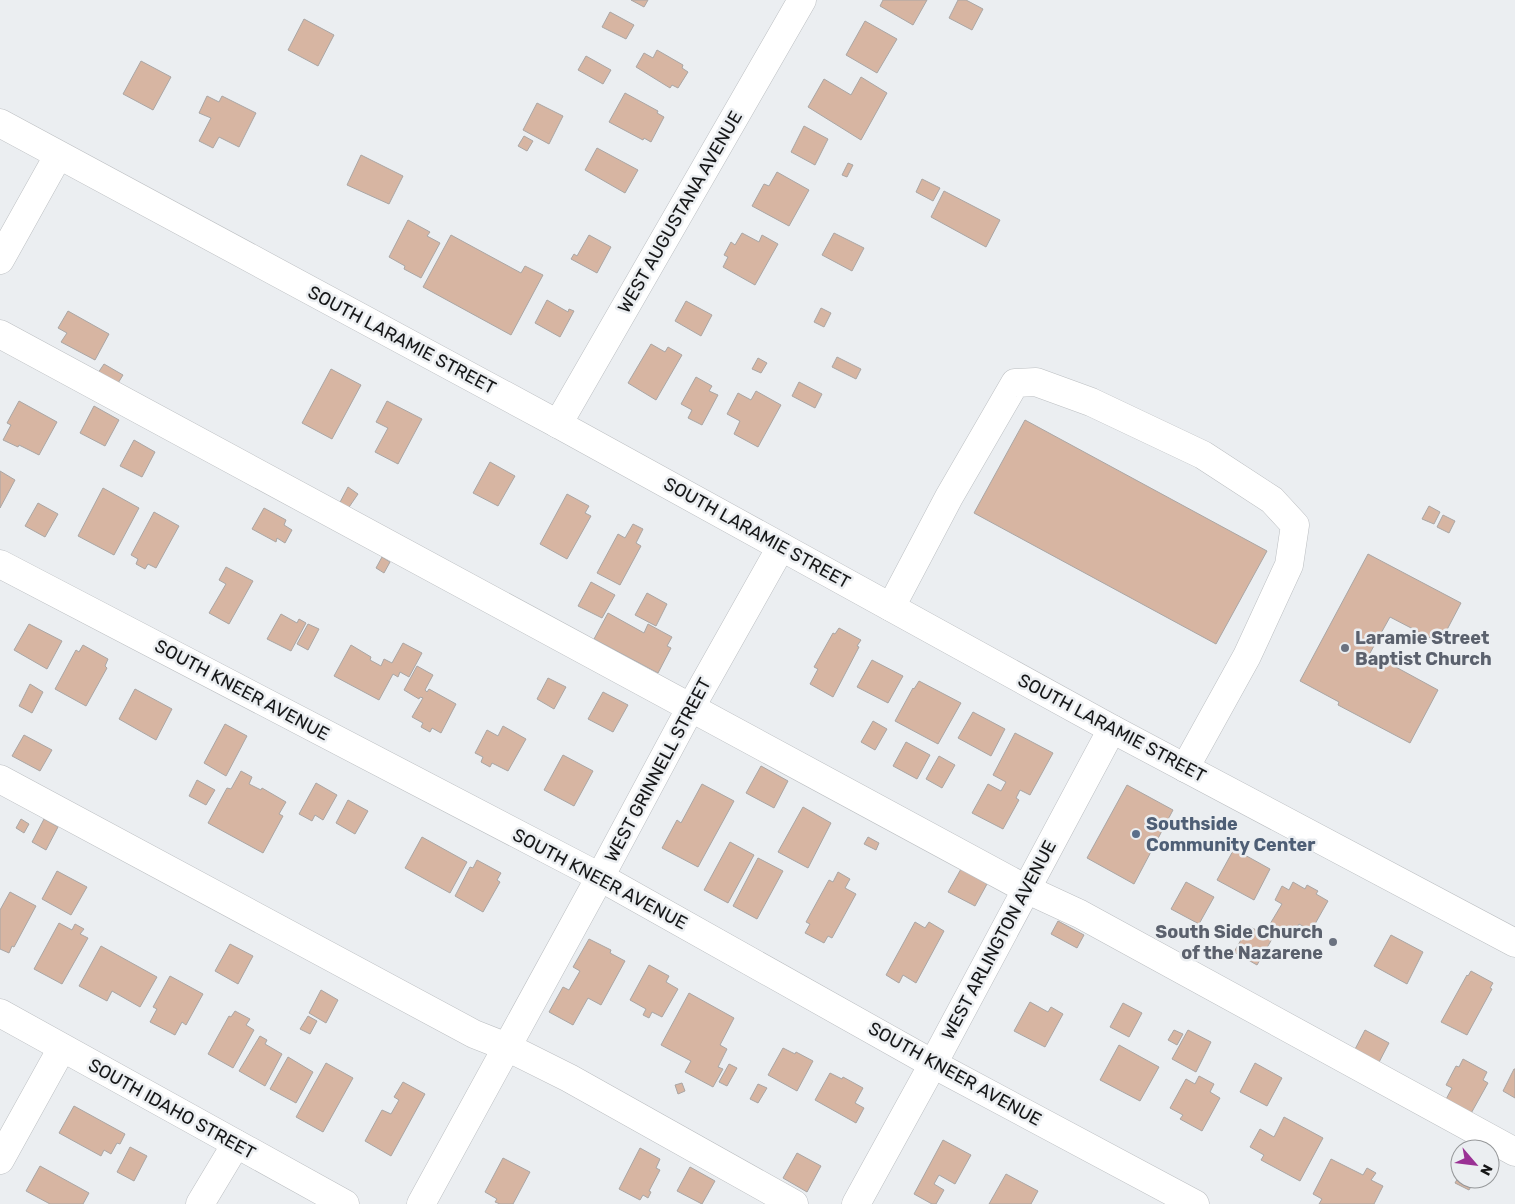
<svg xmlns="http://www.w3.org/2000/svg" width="1515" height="1204" font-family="Rubik,sans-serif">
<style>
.building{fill:#d7b5a2;stroke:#aaa6a4}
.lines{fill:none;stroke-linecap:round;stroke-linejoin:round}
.minor-casing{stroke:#bcbfc2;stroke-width:29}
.minor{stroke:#fff;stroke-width:28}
.worship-dot{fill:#6b7280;stroke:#ebeef1;stroke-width:2}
.service-dot{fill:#5c6f8a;stroke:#ebeef1;stroke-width:2}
.labels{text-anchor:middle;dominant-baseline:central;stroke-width:5;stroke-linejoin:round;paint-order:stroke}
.street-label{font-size:18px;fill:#161718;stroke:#ebeef1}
.worship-label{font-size:18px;font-weight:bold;fill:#5b616d;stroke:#ebeef1;text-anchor:start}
.service-label{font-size:18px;font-weight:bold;fill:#4e5e75;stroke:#ebeef1;text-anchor:start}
</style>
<rect width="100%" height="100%" fill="#ebeef1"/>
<g class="building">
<polygon points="631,0 648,0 644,7"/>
<polygon points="883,0 927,0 913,25 880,6"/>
<polygon points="958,0 966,0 983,9 972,30 949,18"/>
<polygon points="610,12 634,25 626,39 602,27"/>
<polygon points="304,19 334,35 318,66 288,50"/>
<polygon points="865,21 897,39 877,73 846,55"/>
<polygon points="657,50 683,65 682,68 688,72 678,88 672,85 670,88 636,67 644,53 653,58"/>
<polygon points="586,56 611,70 603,84 578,70"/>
<polygon points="141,61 171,77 153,110 123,94"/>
<polygon points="861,77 887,93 861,140 808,107 824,79 851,95"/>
<polygon points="625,93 658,111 657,113 664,117 651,142 644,138 643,140 609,122"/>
<polygon points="207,96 219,102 222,96 256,113 239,147 219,137 213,148 199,141 211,118 199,113"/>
<polygon points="537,103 563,116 549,144 523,130"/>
<polygon points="804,126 828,139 815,165 791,152"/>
<polygon points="524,136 533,141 527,151 518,146"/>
<polygon points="597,148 638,170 625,193 585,170"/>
<polygon points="361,155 403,176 389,204 347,185"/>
<polygon points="848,163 853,165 847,177 842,175"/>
<polygon points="777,172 809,190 789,226 752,206 764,184 769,186"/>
<polygon points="922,179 940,188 933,201 916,192"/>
<polygon points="944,191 1000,220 986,247 931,217"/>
<polygon points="408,220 430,232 427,236 440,243 421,278 404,269 405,266 389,257"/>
<polygon points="742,233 759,242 762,235 778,244 755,285 723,267 728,257 724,255 731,242 735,245"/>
<polygon points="834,233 864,248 852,271 822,255"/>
<polygon points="451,235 521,273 525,266 543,275 511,335 423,287"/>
<polygon points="589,235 611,247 597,273 571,259 574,254 577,256"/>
<polygon points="547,300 568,312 569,309 574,311 560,337 535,323"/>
<polygon points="686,301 712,315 701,336 675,321"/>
<polygon points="821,308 831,313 824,327 814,322"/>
<polygon points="68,311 109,334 95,360 61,342 67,333 58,328"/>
<polygon points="651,344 665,352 668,347 682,355 656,400 628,383"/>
<polygon points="837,357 861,369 856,379 832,367"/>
<polygon points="758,358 767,363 761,373 752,369"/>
<polygon points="104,364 123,375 115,388 96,376"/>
<polygon points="331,369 361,385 332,439 302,423"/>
<polygon points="696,377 712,386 709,391 718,395 702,425 688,418 692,410 681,404"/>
<polygon points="799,382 822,394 815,408 792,396"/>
<polygon points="756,391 781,405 758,447 734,434 740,421 727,414 738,393 751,400"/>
<polygon points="19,401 57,422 39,455 19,445 18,447 3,440 11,425 7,423"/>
<polygon points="387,401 422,419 398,464 375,452 388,428 376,422"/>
<polygon points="94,406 119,420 105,446 80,433"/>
<polygon points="1025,420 1267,551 1216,644 974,513"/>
<polygon points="134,440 155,452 142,477 120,466"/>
<polygon points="490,462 515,476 498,506 473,493"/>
<polygon points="0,471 15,480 0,508"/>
<polygon points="348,487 358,494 345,513 337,508"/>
<polygon points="103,488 139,508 114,555 78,536"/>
<polygon points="567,494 589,506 585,513 591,516 567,559 540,544"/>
<polygon points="38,503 58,514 45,537 25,526"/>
<polygon points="1429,506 1440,512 1434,524 1422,519"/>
<polygon points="264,508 286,520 284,525 292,530 285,543 277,538 276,542 252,529"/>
<polygon points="154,512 179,526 156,568 148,564 145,569 136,564 138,559 131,555"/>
<polygon points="1443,515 1455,521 1449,533 1437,527"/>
<polygon points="633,524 643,529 636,543 641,546 620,585 597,573 618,534 625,538"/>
<polygon points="1368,554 1461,603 1440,643 1390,617 1370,653 1438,690 1410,743 1338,705 1339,702 1300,681"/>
<polygon points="382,557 390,562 384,573 376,568"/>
<polygon points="226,567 253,581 229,624 209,613 226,584 219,580"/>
<polygon points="591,582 615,595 602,618 578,606"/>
<polygon points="647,593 667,604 656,626 635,615"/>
<polygon points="608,613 644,633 648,624 672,637 667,646 671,648 658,673 594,639"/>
<polygon points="281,614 297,623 299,619 306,623 291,651 267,639"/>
<polygon points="29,624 62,641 47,669 14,650"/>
<polygon points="308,624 319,629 308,650 297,644"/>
<polygon points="839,628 861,640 857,646 859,647 833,697 810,684 818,669 814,667 833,633 835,634"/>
<polygon points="403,643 422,653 409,677 400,672 398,677 393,674 379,700 334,676 351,645 371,657 370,660 381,666 384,659 392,663"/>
<polygon points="83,645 108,659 105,666 107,668 86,706 55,689 76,650 79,652"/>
<polygon points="872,660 903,676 888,703 857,687"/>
<polygon points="417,666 433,675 425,690 427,692 429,689 456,704 441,733 432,728 430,732 421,727 423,723 412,717 423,698 420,697 419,699 404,690"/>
<polygon points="548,678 566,687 554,709 537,699"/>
<polygon points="919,681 961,703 938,744 895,721 913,688 914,689"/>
<polygon points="30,684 43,692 32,713 19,706"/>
<polygon points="135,689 172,709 156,740 119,719"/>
<polygon points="603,692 628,705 613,732 588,719"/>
<polygon points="973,712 1005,729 991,756 958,738"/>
<polygon points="873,721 887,729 875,750 861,742"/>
<polygon points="225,724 247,736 226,776 204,763"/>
<polygon points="503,726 526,739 508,771 492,763 490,767 481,762 483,757 475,753 487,730 498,736"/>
<polygon points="1015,733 1053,753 1030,795 1020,790 1016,798 1019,800 1003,829 972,813 988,784 1001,791 1006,782 993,775"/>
<polygon points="24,735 52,750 40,771 12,756"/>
<polygon points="906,742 930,755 917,779 893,766"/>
<polygon points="563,755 593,771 574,806 544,790"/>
<polygon points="939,756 955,765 942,788 926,779"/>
<polygon points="761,766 788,781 774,808 746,793"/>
<polygon points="241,771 252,777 249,784 261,790 262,788 286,802 279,814 283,816 263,853 208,823 227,788 231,789"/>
<polygon points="197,780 215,790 206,805 189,796"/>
<polygon points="316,783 337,795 323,820 315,815 312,821 299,814"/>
<polygon points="702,784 734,801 698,867 662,848 677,820 681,823"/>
<polygon points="1127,785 1173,810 1134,884 1087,858"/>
<polygon points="348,800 368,811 355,834 336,823"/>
<polygon points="803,807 831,823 808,868 778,852"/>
<polygon points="21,819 29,824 24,833 16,828"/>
<polygon points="44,819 58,827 46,850 32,842"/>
<polygon points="422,837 467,862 450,893 405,868"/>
<polygon points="868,837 879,843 876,850 864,844"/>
<polygon points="730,842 754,855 728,903 704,890"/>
<polygon points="1234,849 1270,869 1254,900 1217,880"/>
<polygon points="758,858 783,871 757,919 733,906"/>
<polygon points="477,860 501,873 497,880 500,882 483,912 455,896 470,867 473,868"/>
<polygon points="961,869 987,884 975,906 948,892"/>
<polygon points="57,871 87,887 71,915 42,899"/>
<polygon points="838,872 850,879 845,888 856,894 832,938 828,936 824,943 805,933 810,924 806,922 829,880 833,882"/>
<polygon points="1186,882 1214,897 1199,924 1171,909"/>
<polygon points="1293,882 1305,889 1307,885 1318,891 1316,894 1328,901 1311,931 1299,924 1292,936 1270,924 1282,904 1275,900 1282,886 1289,890"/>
<polygon points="10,892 36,906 14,947 12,946 9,953 0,949 0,910"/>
<polygon points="1058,921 1084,935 1077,948 1051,934"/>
<polygon points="915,922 925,928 929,922 944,931 916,983 903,975 899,983 886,975"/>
<polygon points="59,923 72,930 75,924 84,929 80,934 88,938 62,984 34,969"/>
<polygon points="1249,926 1272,939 1257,965 1234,952"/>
<polygon points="1391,935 1423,952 1407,984 1374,966"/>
<polygon points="589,939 611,950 610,953 625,961 601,1005 588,998 573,1025 549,1012 563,987 569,990 580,971 573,967"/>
<polygon points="230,944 253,956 238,984 215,971"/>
<polygon points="101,946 157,977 140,1007 112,991 107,1001 79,986"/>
<polygon points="649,965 669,976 666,982 678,989 662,1017 652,1012 649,1018 643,1015 646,1009 630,1000"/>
<polygon points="1471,971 1493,983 1490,988 1492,989 1467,1035 1441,1022 1467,975 1468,976"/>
<polygon points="170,976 203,994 186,1025 182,1022 175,1035 150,1022 157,1009 153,1007"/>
<polygon points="321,990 338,1000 326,1023 309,1013"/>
<polygon points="689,993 734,1018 720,1045 727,1049 718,1067 723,1069 713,1087 685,1072 691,1061 661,1045"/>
<polygon points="1030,1002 1048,1012 1051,1007 1063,1014 1045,1047 1014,1031"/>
<polygon points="1123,1003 1142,1013 1129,1037 1110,1027"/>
<polygon points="235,1011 250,1019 246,1025 254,1030 233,1068 208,1054 229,1016 231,1017"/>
<polygon points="308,1016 317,1021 310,1034 300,1029"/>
<polygon points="1174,1030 1183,1034 1177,1045 1168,1040"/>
<polygon points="1188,1030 1211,1042 1196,1072 1172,1059"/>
<polygon points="1365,1030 1389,1043 1376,1068 1352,1055"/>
<polygon points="260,1036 267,1040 265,1044 282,1054 265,1086 239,1071"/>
<polygon points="1119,1045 1159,1067 1140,1101 1100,1080"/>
<polygon points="783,1048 795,1054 796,1052 813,1061 797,1091 768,1075"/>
<polygon points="288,1057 313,1072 296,1103 270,1089"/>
<polygon points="1463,1059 1487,1072 1483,1080 1488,1083 1469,1117 1444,1103 1452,1088 1446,1085 1456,1066 1459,1067"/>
<polygon points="326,1063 353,1078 323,1132 296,1117"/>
<polygon points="1255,1063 1282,1078 1267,1106 1240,1092"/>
<polygon points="729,1064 737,1068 727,1086 719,1082"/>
<polygon points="1514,1069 1515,1069 1515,1098 1503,1091"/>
<polygon points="830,1073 842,1079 843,1077 863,1088 855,1103 864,1108 856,1123 815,1100"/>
<polygon points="1199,1076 1214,1084 1210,1092 1220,1098 1202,1131 1180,1119 1183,1115 1170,1108 1186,1079 1195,1084"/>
<polygon points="403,1082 425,1094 391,1156 365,1141 382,1110 391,1114 399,1100 394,1097"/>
<polygon points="682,1083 685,1091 678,1094 675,1085"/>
<polygon points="758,1084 767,1088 758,1103 750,1099"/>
<polygon points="74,1106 125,1134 120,1144 117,1143 111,1154 104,1150 101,1156 59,1133"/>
<polygon points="1284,1117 1323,1138 1300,1181 1261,1160 1264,1155 1250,1147 1260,1129 1274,1137"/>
<polygon points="943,1140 971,1155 955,1184 939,1175 934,1184 944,1190 936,1204 932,1204 914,1194"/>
<polygon points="130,1147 147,1156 134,1181 117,1172"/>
<polygon points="640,1148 660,1159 656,1168 660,1170 649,1191 651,1192 648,1198 643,1195 640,1200 619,1189"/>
<polygon points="797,1153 821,1166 807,1192 783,1178"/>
<polygon points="503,1158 530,1172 513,1204 500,1204 495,1202 497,1199 485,1192"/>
<polygon points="1331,1159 1363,1175 1367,1168 1376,1173 1371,1180 1383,1186 1374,1204 1319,1204 1322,1199 1313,1194"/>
<polygon points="40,1166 89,1193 83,1204 50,1204 26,1191"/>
<polygon points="690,1167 715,1181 702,1204 677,1191"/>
<polygon points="1006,1174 1038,1191 1031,1204 989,1204"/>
<polygon points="1460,1174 1460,1179 1475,1179 1469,1190 1455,1183"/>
</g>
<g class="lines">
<g class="minor-casing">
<g id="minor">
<polyline points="0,123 558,424 1112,729 1515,943"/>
<polyline points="0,260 58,156"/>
<polyline points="0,334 1026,889 1080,914 1515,1152"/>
<polyline points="558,424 802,0"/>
<polyline points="0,564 600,877 933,1064 1195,1204"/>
<polyline points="891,607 949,497 1015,383 1036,382 1091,402 1203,455 1272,500 1295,525 1289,565 1247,656 1185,768"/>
<polyline points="0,779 474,1034 507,1047 569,1078 794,1204"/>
<polyline points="0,1013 345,1204"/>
<polyline points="0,1160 62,1048"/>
<polyline points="200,1204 236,1144"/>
<polyline points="421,1204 600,877 691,707 781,547"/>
<polyline points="856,1204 933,1064 1112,729"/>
</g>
</g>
<use href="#minor" class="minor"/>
</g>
<g class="worship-dot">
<circle cx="1345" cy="648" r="5"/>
<circle cx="1333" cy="942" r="5"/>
</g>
<circle class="service-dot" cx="1136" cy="834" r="5"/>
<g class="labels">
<g class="street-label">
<text transform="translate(680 212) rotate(-60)">WEST AUGUSTANA AVENUE</text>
<text transform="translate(402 340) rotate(28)">SOUTH LARAMIE STREET</text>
<text transform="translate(757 533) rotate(29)">SOUTH LARAMIE STREET</text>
<text transform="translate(242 690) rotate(28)">SOUTH KNEER AVENUE</text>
<text transform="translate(1112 728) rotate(28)">SOUTH LARAMIE STREET</text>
<text transform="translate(658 770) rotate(-62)">WEST GRINNELL STREET</text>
<text transform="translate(600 879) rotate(28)">SOUTH KNEER AVENUE</text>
<text transform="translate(999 940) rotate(-62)">WEST ARLINGTON AVENUE</text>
<text transform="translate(955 1074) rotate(29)">SOUTH KNEER AVENUE</text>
<text transform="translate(172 1109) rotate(29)">SOUTH IDAHO STREET</text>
</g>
<g class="worship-label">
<text x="1355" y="638">Laramie Street<tspan x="1355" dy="21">Baptist Church</tspan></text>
<text x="1323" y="932" text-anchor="end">South Side Church<tspan x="1323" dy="21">of the Nazarene</tspan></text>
</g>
<g class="service-label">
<text x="1146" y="824">Southside<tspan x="1146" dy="21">Community Center</tspan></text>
</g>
</g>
<g transform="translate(1475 1164) rotate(118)"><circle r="24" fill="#ebeef1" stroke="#96989a"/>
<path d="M0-4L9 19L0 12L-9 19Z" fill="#9a3194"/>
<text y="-8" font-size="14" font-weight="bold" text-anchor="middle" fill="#161718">N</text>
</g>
</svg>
